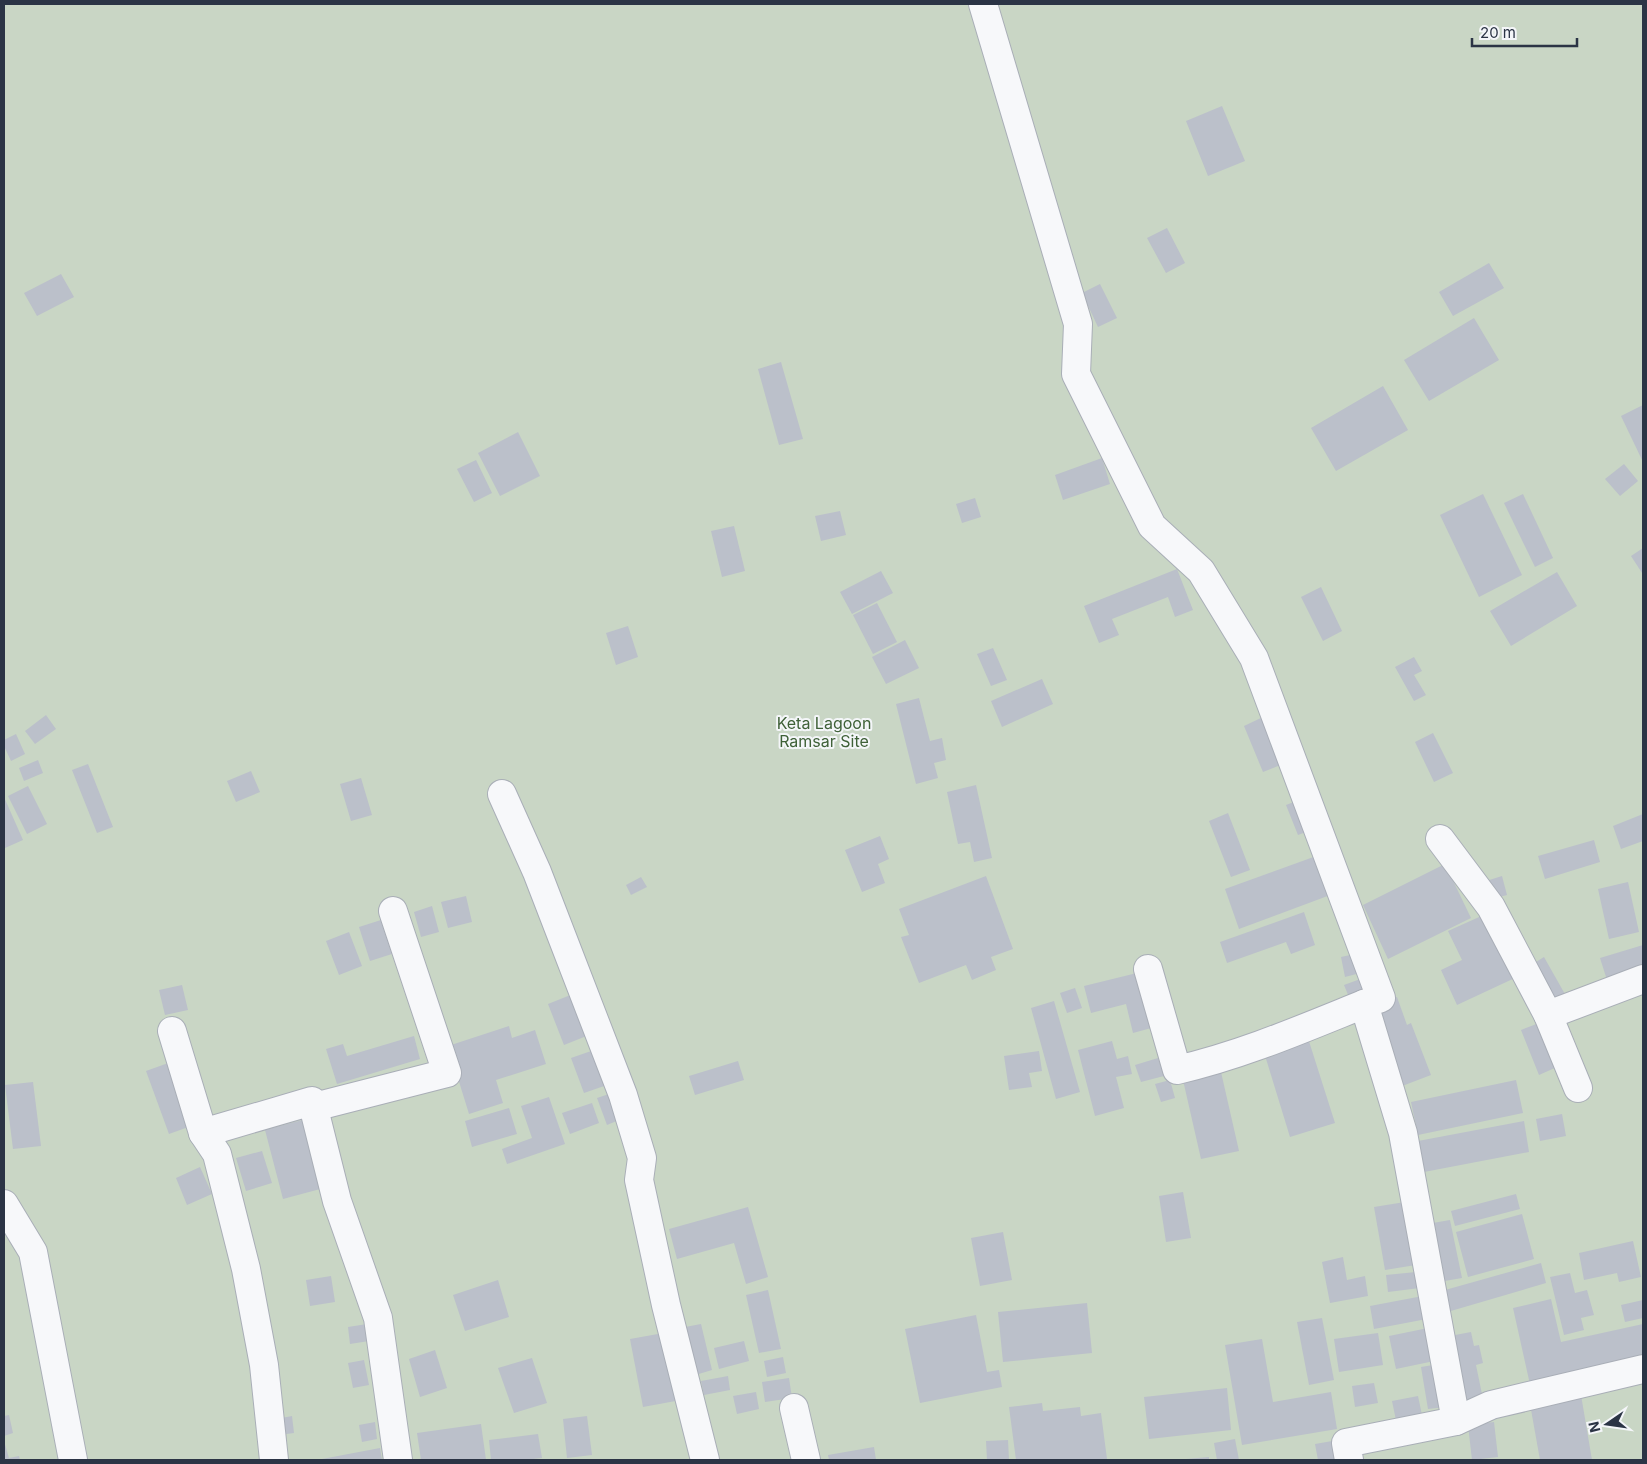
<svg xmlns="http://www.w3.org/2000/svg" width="1647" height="1464" font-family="Inter,sans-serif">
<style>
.green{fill:#c9d6c5}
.building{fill:#bbc0ca}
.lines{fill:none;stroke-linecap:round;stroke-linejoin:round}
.minor-casing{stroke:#a9aeb7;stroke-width:30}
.minor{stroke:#f7f8fa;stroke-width:28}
.labels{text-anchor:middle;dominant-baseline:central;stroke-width:4;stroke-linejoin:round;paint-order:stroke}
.park-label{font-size:16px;fill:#3f6138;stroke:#f4f6f9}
</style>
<rect width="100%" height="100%" fill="#e4e7ec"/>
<rect class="green" x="4" y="4" width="1639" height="1456"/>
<g class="building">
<polygon points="1222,106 1245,161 1208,176 1186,121"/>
<polygon points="1167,228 1185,263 1166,273 1147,238"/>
<polygon points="1489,263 1504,288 1453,316 1439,292"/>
<polygon points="61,274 74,297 37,316 24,293"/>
<polygon points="1100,284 1117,318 1098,327 1082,293"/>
<polygon points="1474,318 1499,360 1429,401 1404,360"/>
<polygon points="781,362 803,439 779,445 758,369"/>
<polygon points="1383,386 1408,430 1336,471 1311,428"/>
<polygon points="1643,405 1643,462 1621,416"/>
<polygon points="518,432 540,476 500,496 478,453"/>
<polygon points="1102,458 1110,484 1063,500 1055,475"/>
<polygon points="476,460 492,493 474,502 457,469"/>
<polygon points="1624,464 1638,481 1620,496 1605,479"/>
<polygon points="1483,494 1522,575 1479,597 1440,515"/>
<polygon points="1523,494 1553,558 1535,567 1504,503"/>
<polygon points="975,498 981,517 962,523 956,504"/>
<polygon points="840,511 846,535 821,541 815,516"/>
<polygon points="734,526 745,571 722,577 711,531"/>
<polygon points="1643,548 1643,572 1642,573 1631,556"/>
<polygon points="1177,569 1193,610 1175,617 1168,597 1112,619 1119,635 1099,643 1084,606"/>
<polygon points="881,571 893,593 852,614 840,592"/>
<polygon points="1557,572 1577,606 1511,646 1490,611"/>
<polygon points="1321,587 1342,631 1323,641 1301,597"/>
<polygon points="877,603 897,642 873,654 853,615"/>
<polygon points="628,626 638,657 616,665 606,633"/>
<polygon points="905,640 919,668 886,684 872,657"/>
<polygon points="993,648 1007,680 991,686 977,654"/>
<polygon points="1414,657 1422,671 1414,675 1426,695 1414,701 1395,667"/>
<polygon points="1042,679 1053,704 1002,727 991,701"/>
<polygon points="919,698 930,741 942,738 946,760 934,763 938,778 916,784 896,704"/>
<polygon points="46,715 56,729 35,744 25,731"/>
<polygon points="1263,717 1283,764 1263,772 1244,726"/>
<polygon points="1433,733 1453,773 1434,782 1415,742"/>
<polygon points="16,734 25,754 11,761 4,746 4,740"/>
<polygon points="38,760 43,773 24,781 19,768"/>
<polygon points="88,764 113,827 97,833 72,770"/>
<polygon points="251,771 260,792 236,802 227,781"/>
<polygon points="361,778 372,815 351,821 340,784"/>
<polygon points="976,785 992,858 974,862 970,842 958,844 947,792"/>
<polygon points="28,786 47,824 27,834 8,796"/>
<polygon points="4,797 23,840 5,848 4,845"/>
<polygon points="1299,800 1311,830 1298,835 1286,805"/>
<polygon points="1228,813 1250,870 1231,877 1209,821"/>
<polygon points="1643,814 1643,841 1621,849 1613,826"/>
<polygon points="880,836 889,859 878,864 885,883 862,892 845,850"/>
<polygon points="1594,840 1600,862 1545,879 1538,856"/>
<polygon points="1319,855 1333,894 1239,929 1225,889"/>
<polygon points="1445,864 1471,918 1388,959 1363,905"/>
<polygon points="986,876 1013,949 991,957 996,970 972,980 966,965 919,983 901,937 909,935 899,909"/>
<polygon points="1502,876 1507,895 1488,900 1483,882"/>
<polygon points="641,877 647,887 631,895 626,885"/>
<polygon points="1628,882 1639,932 1609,939 1598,889"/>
<polygon points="466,896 472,922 448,928 441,902"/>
<polygon points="432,906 439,932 421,937 414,912"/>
<polygon points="1304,912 1315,945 1291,954 1286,942 1227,963 1220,942"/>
<polygon points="1488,913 1517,977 1457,1005 1441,970 1462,960 1448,931"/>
<polygon points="381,920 392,954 370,961 359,927"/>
<polygon points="349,932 362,966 339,975 326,941"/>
<polygon points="1643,945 1643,968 1607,980 1600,958"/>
<polygon points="1359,953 1364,972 1345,977 1341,957"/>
<polygon points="1544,957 1566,996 1549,1005 1528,967"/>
<polygon points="1141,972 1155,1027 1133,1033 1126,1004 1091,1013 1084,986"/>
<polygon points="1363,978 1369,995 1351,1002 1344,985"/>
<polygon points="182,985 188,1010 165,1015 159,990"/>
<polygon points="1075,988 1082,1008 1067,1013 1060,993"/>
<polygon points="573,994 589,1035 564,1045 548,1004"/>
<polygon points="1397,997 1407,1025 1411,1023 1431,1075 1397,1088 1367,1008"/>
<polygon points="1054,1001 1080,1092 1056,1099 1031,1008"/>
<polygon points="1539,1023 1557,1067 1539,1075 1521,1030"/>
<polygon points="509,1026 512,1038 535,1030 546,1064 496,1080 503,1103 469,1114 448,1046"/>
<polygon points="1307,1035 1335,1123 1290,1137 1263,1049"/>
<polygon points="414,1036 420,1059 337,1084 326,1049 343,1044 347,1056"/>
<polygon points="1112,1041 1117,1059 1128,1056 1132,1074 1116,1077 1124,1108 1095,1116 1078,1050"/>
<polygon points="594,1050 607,1085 584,1093 571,1058"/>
<polygon points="1039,1051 1042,1071 1029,1073 1032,1087 1009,1090 1004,1056"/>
<polygon points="1158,1058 1164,1076 1141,1082 1135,1065"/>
<polygon points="738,1061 744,1080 695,1095 689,1076"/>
<polygon points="171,1062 194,1125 169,1134 146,1071"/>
<polygon points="1221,1072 1239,1151 1201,1159 1183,1080"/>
<polygon points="1170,1080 1175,1098 1161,1102 1155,1084"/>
<polygon points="1516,1080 1523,1113 1418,1135 1411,1102"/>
<polygon points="33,1082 41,1146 13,1149 5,1085"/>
<polygon points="609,1094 619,1120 607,1125 597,1098"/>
<polygon points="549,1097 565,1144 507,1164 502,1149 532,1138 521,1106"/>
<polygon points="592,1103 599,1123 570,1134 562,1113"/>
<polygon points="509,1108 517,1134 472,1147 465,1121"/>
<polygon points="1562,1114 1566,1136 1540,1141 1536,1119"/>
<polygon points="306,1119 324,1188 283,1199 265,1130"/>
<polygon points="1524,1121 1529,1152 1424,1172 1418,1141"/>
<polygon points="262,1151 272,1183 246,1191 236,1158"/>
<polygon points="200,1167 212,1194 187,1205 176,1178"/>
<polygon points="1183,1192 1191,1238 1166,1242 1159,1196"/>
<polygon points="1516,1194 1520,1209 1455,1226 1451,1211"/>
<polygon points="1411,1201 1422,1264 1385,1270 1374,1207"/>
<polygon points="748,1207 768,1277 746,1284 734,1243 677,1259 669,1229"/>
<polygon points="1522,1214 1534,1259 1468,1277 1456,1232"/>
<polygon points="1450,1220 1462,1278 1439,1282 1427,1224"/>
<polygon points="1003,1232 1012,1280 980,1286 971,1238"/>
<polygon points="1633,1241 1641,1277 1619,1282 1617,1273 1584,1280 1579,1253"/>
<polygon points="1343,1257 1347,1280 1365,1276 1368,1296 1330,1303 1322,1262"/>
<polygon points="1541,1263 1546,1283 1444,1313 1438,1292"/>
<polygon points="1426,1271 1428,1287 1388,1292 1386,1275"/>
<polygon points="1570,1273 1575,1293 1587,1290 1594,1315 1581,1318 1584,1330 1564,1335 1550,1277"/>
<polygon points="331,1276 335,1302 310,1306 306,1280"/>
<polygon points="498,1280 509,1317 465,1331 453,1295"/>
<polygon points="768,1290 781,1349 759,1353 746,1295"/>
<polygon points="1428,1295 1432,1318 1374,1329 1370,1306"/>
<polygon points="1551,1299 1561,1342 1643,1324 1643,1364 1531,1389 1513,1308"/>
<polygon points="1643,1300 1643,1318 1625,1322 1621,1305"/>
<polygon points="1087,1303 1092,1353 1003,1362 998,1312"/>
<polygon points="976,1315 987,1372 999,1370 1002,1387 920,1403 905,1329"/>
<polygon points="1322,1318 1334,1380 1309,1385 1297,1322"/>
<polygon points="367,1324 369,1341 350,1344 348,1327"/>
<polygon points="701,1324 712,1370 692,1376 680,1328"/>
<polygon points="1433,1327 1439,1360 1396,1369 1389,1336"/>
<polygon points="669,1332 681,1400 643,1407 630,1339"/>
<polygon points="1471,1332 1474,1346 1479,1345 1483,1363 1476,1365 1483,1399 1463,1403 1450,1336"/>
<polygon points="1378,1333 1383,1365 1339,1372 1334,1339"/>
<polygon points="1262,1339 1273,1402 1331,1392 1337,1429 1242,1445 1225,1345"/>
<polygon points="744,1341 749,1361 719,1369 714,1348"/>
<polygon points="435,1350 447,1388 420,1397 409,1359"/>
<polygon points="783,1357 786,1373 767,1377 764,1361"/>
<polygon points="532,1358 547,1403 514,1413 498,1368"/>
<polygon points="364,1360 369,1385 353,1388 348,1363"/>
<polygon points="1439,1364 1446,1407 1428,1409 1421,1367"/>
<polygon points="728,1376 730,1390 704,1395 701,1381"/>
<polygon points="789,1378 792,1398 765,1402 762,1382"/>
<polygon points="1374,1383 1378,1403 1355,1407 1352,1386"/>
<polygon points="1227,1388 1231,1430 1149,1439 1144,1397"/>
<polygon points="756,1392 759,1409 737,1414 733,1396"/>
<polygon points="1581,1395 1592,1460 1540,1460 1530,1404"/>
<polygon points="1418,1396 1423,1420 1397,1425 1392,1401"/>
<polygon points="1042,1403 1043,1411 1080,1407 1081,1416 1101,1413 1107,1459 1016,1460 1009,1407"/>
<polygon points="9,1415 13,1433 4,1436 4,1416"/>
<polygon points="292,1416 294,1433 279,1435 276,1419"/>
<polygon points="587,1416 592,1455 567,1458 563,1419"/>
<polygon points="375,1422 377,1439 362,1442 359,1425"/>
<polygon points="1494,1422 1498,1457 1472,1460 1468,1425"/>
<polygon points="481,1424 486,1460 421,1460 417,1433"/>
<polygon points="538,1434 542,1458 524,1460 491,1460 489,1440"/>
<polygon points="1235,1439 1239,1460 1217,1460 1214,1443"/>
<polygon points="1008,1440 1009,1460 987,1460 986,1441"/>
<polygon points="1338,1440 1341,1460 1318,1460 1315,1444"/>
<polygon points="4,1441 9,1458 19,1456 20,1460 4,1460"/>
<polygon points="874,1447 876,1460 829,1460 828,1455"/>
<polygon points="380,1448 382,1460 322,1460 322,1459"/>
<polygon points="1209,1457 1209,1460 1186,1460 1186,1459"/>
</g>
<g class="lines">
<g class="minor-casing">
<g id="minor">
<polyline points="983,4 1078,324 1076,374 1152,526 1201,571 1254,658 1381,998 1364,1004 1403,1133 1456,1421 1346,1443 1349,1460"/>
<polyline points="502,794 537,872 623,1095 642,1158 639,1180 666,1305 705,1460"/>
<polyline points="1440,839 1491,907 1548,1015 1643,979"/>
<path d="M 1148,969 L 1177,1070 C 1242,1055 1302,1029 1364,1004"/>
<polyline points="1548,1015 1578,1088"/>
<polyline points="172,1031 203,1133 217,1154 246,1269 264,1365 274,1460"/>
<polyline points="314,1107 447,1073 393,911"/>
<polyline points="203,1133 312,1101 337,1201 378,1318 398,1460"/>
<polyline points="4,1204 33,1252 73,1460"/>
<polyline points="794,1408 806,1460"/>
<polyline points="1456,1421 1491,1405 1643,1369"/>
</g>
</g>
<use href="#minor" class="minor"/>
</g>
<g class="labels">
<g class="park-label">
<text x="824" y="723">Keta Lagoon<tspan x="824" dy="18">Ramsar Site</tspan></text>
</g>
</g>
<rect width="1647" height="1464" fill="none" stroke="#2b3445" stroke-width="10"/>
<g transform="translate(1607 1424) rotate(257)" stroke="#f4f6f9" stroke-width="4" paint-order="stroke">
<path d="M0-4L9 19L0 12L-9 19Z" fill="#2b3445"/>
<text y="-8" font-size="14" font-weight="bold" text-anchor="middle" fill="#2b3445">N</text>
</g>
<path d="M1472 38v8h105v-8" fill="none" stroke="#2b3445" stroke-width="2.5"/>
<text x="1480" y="38" font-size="15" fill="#2b3445" stroke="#f4f6f9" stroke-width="4" paint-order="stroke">20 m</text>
</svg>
